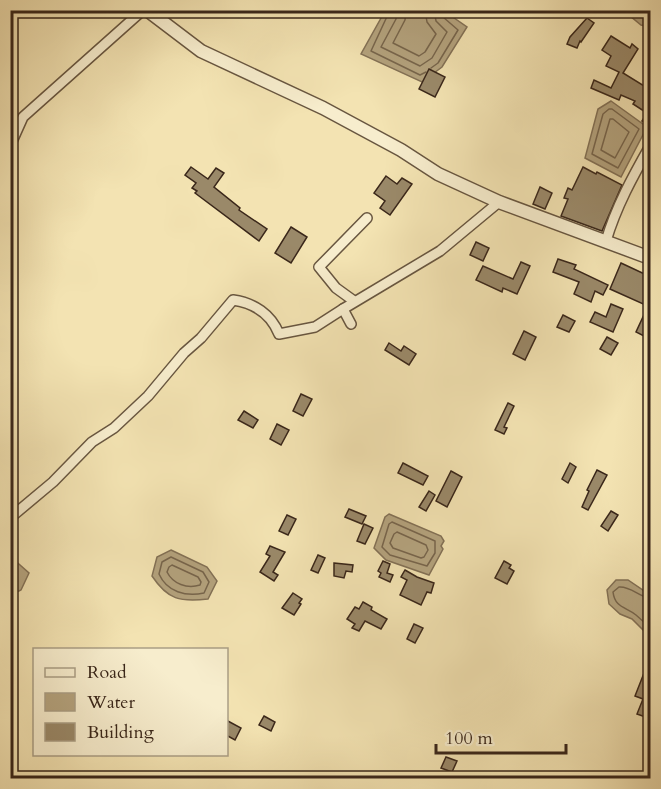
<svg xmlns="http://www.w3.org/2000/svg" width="661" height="789" font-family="Cardo,serif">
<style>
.water{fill:#b4a37e;stroke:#837156;stroke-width:1.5}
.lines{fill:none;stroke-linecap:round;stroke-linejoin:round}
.shore{stroke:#77654c;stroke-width:1.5}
.building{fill:#9a8969;stroke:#3a271a;stroke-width:1.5}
.minor-casing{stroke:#685640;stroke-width:12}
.tertiary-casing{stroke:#685640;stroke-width:15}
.minor{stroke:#f7edcd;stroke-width:9}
.tertiary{stroke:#f7edcd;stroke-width:12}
</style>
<rect width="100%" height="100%" fill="#f3e3b2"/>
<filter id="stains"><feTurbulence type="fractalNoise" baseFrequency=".00333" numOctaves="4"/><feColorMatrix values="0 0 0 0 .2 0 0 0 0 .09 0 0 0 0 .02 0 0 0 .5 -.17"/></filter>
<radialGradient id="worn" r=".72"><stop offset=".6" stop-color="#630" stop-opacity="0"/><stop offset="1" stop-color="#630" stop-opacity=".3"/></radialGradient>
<g class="water">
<polygon points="385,11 444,11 467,27 442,67 422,82 361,54"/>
<polygon points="624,11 650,11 650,27 641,25"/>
<polygon points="611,101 647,127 621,177 585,158 598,109"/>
<polygon points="389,514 441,536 444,541 441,546 443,549 429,575 386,560 374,548 385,517"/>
<path d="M 171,550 L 207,567 L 217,581 L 208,599 C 180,602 168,600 152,576 L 157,557 Z"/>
<polygon points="11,557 29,573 21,590 11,595"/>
<polygon points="616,580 628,580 650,595 650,637 632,619 620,614 609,604 607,590"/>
</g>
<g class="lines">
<g class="shore">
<polyline points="390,10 371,51 420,75 426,72"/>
<polyline points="397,10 396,19 381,47 420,66 432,58 447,32 436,21 434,10"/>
<polyline points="406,10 405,20 393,43 419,56 425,52 436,34 427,22 425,10"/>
<polyline points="431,68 438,63 458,30 443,17 441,10"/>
<polygon points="609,109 612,109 639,129 618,168 592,154 603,114"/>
<polygon points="610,119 613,119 629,132 615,158 601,150"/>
<polygon points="392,522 435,541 435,553 427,566 390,555 382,547 389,524"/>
<polygon points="397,532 426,545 428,550 424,557 421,558 393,548 390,543 394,534"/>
<path d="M 171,557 L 203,572 L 209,582 L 204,593 C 186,597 167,592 159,574 L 162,562 Z"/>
<path d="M 172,565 L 198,577 L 201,582 L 200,585 C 187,589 173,584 167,572 L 169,567 Z"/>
<path d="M 650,598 C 639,597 631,586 619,587 L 613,592 C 615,608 626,607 636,615 C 641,619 646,624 650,629"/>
</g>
</g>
<g class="building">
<polygon points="587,18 594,23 581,42 580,41 577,48 567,44 570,37"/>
<polygon points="611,36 630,48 632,44 638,49 623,73 644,86 651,74 651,126 642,121 647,113 633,104 635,101 621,95 619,100 591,88 594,80 611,88 619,72 606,66 611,56 602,50"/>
<polygon points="429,69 445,77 435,97 419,89"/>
<polygon points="191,167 208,179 216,168 224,173 214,187 240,208 239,210 267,229 259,241 195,193 197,191 192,188 196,183 185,175"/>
<polygon points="583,167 596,174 597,172 622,185 602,231 561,216 568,199 564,198 568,188 572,190"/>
<polygon points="386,176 397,184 402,178 412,184 390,215 380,208 385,201 374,193"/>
<polygon points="540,187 552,193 545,209 533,204"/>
<polygon points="291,227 307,237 291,263 275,253"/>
<polygon points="476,242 489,248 483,261 470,255"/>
<polygon points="558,259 576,265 574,269 608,285 603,295 595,291 591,302 574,294 579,282 553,272"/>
<polygon points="521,262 530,266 517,294 503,288 502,292 476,280 483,266 513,279"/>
<polygon points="621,263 651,277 651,322 644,336 636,332 648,306 610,289"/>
<polygon points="611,304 623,309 613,332 590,322 595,312 606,317"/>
<polygon points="563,315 575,321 569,332 557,327"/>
<polygon points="524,331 536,337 525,360 513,354"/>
<polygon points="607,337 618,343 611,355 600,349"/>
<polygon points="389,343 401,351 404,346 416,354 409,365 385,350"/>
<polygon points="301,394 312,399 303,416 293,411"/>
<polygon points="508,403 514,406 504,427 507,428 504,434 495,430"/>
<polygon points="244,411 258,420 253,428 238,420"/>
<polygon points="277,424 289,430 281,445 270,439"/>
<polygon points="403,463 428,476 423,485 398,473"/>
<polygon points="570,463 576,467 568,483 562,479"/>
<polygon points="597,470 607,475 588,510 582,507 589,491 587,490"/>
<polygon points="451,471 462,477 447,507 436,501"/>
<polygon points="429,491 435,495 426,511 419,507"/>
<polygon points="349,509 366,516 362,524 345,517"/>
<polygon points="611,511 618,515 608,531 601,526"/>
<polygon points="287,515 296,519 288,535 279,531"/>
<polygon points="364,524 373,528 365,544 357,541"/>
<polygon points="270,546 285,552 273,572 278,575 274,581 260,572 270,556 266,554"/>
<polygon points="318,555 325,558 318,573 311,570"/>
<polygon points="383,561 390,564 387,573 393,575 390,582 379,577 381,573 378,571"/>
<polygon points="504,561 511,565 509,568 514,571 507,584 495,578"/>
<polygon points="334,563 353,565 352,572 346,571 344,578 334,576"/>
<polygon points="405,570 417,577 434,583 431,593 427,592 421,605 400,595 407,580 401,577"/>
<polygon points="293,593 302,599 299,603 301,604 294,615 282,608"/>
<polygon points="363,602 372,607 371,610 387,619 381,629 365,621 359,631 352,628 355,624 347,619 355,607 359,609"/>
<polygon points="414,624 423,628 415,643 407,639"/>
<polygon points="646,668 651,670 651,719 637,714 643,699 635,696"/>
<polygon points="264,716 275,722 271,731 259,725"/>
<polygon points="226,720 241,728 235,740 226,735"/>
<polygon points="446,757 457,761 452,772 441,768"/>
</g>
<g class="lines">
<g class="minor-casing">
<g id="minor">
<polyline points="10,146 23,117 143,10"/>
<path d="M 606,241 C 616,207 633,176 650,146"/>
<polyline points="354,301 336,288 319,267 367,218"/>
<polyline points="351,324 343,309 440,251 499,202"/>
<path d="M 10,518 L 53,482 L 92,442 L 114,428 L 148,396 L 184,353 L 201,338 L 233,300 C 254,303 271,314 279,334 L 315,327 L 343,309"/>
</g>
</g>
<g class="tertiary-casing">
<polyline id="tertiary" points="147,10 201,51 323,108 401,150 438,174 499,202 650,258"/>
</g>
<use href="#minor" class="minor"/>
<use href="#tertiary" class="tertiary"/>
</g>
<rect width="661" height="789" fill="none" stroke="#f3e3b2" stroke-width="36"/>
<rect x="12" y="12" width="637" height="765" fill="none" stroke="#3a271a" stroke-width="3"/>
<rect x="18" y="18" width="625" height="753" fill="none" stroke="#3a271a" stroke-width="1.5"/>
<rect x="33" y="648" width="195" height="108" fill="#f7edcd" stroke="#ab9e85" stroke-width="1.5"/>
<rect x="45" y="668" width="30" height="9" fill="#f7edcd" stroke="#ab9e85" stroke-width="1.5"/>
<text x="87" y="678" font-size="18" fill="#3a271a">Road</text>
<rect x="45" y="693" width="30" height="18" fill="#b4a37e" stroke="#ab9e85" stroke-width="1.5"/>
<text x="87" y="708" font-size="18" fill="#3a271a">Water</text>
<rect x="45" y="723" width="30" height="18" fill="#9a8969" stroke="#ab9e85" stroke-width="1.5"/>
<text x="87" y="738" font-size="18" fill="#3a271a">Building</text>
<path d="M436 744v9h130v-9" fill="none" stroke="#3a271a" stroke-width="3"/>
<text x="445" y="744" font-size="18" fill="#3a271a" stroke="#f7edcd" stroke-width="4.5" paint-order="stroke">100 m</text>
<rect width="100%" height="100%" filter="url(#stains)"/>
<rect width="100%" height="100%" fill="url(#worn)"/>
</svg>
